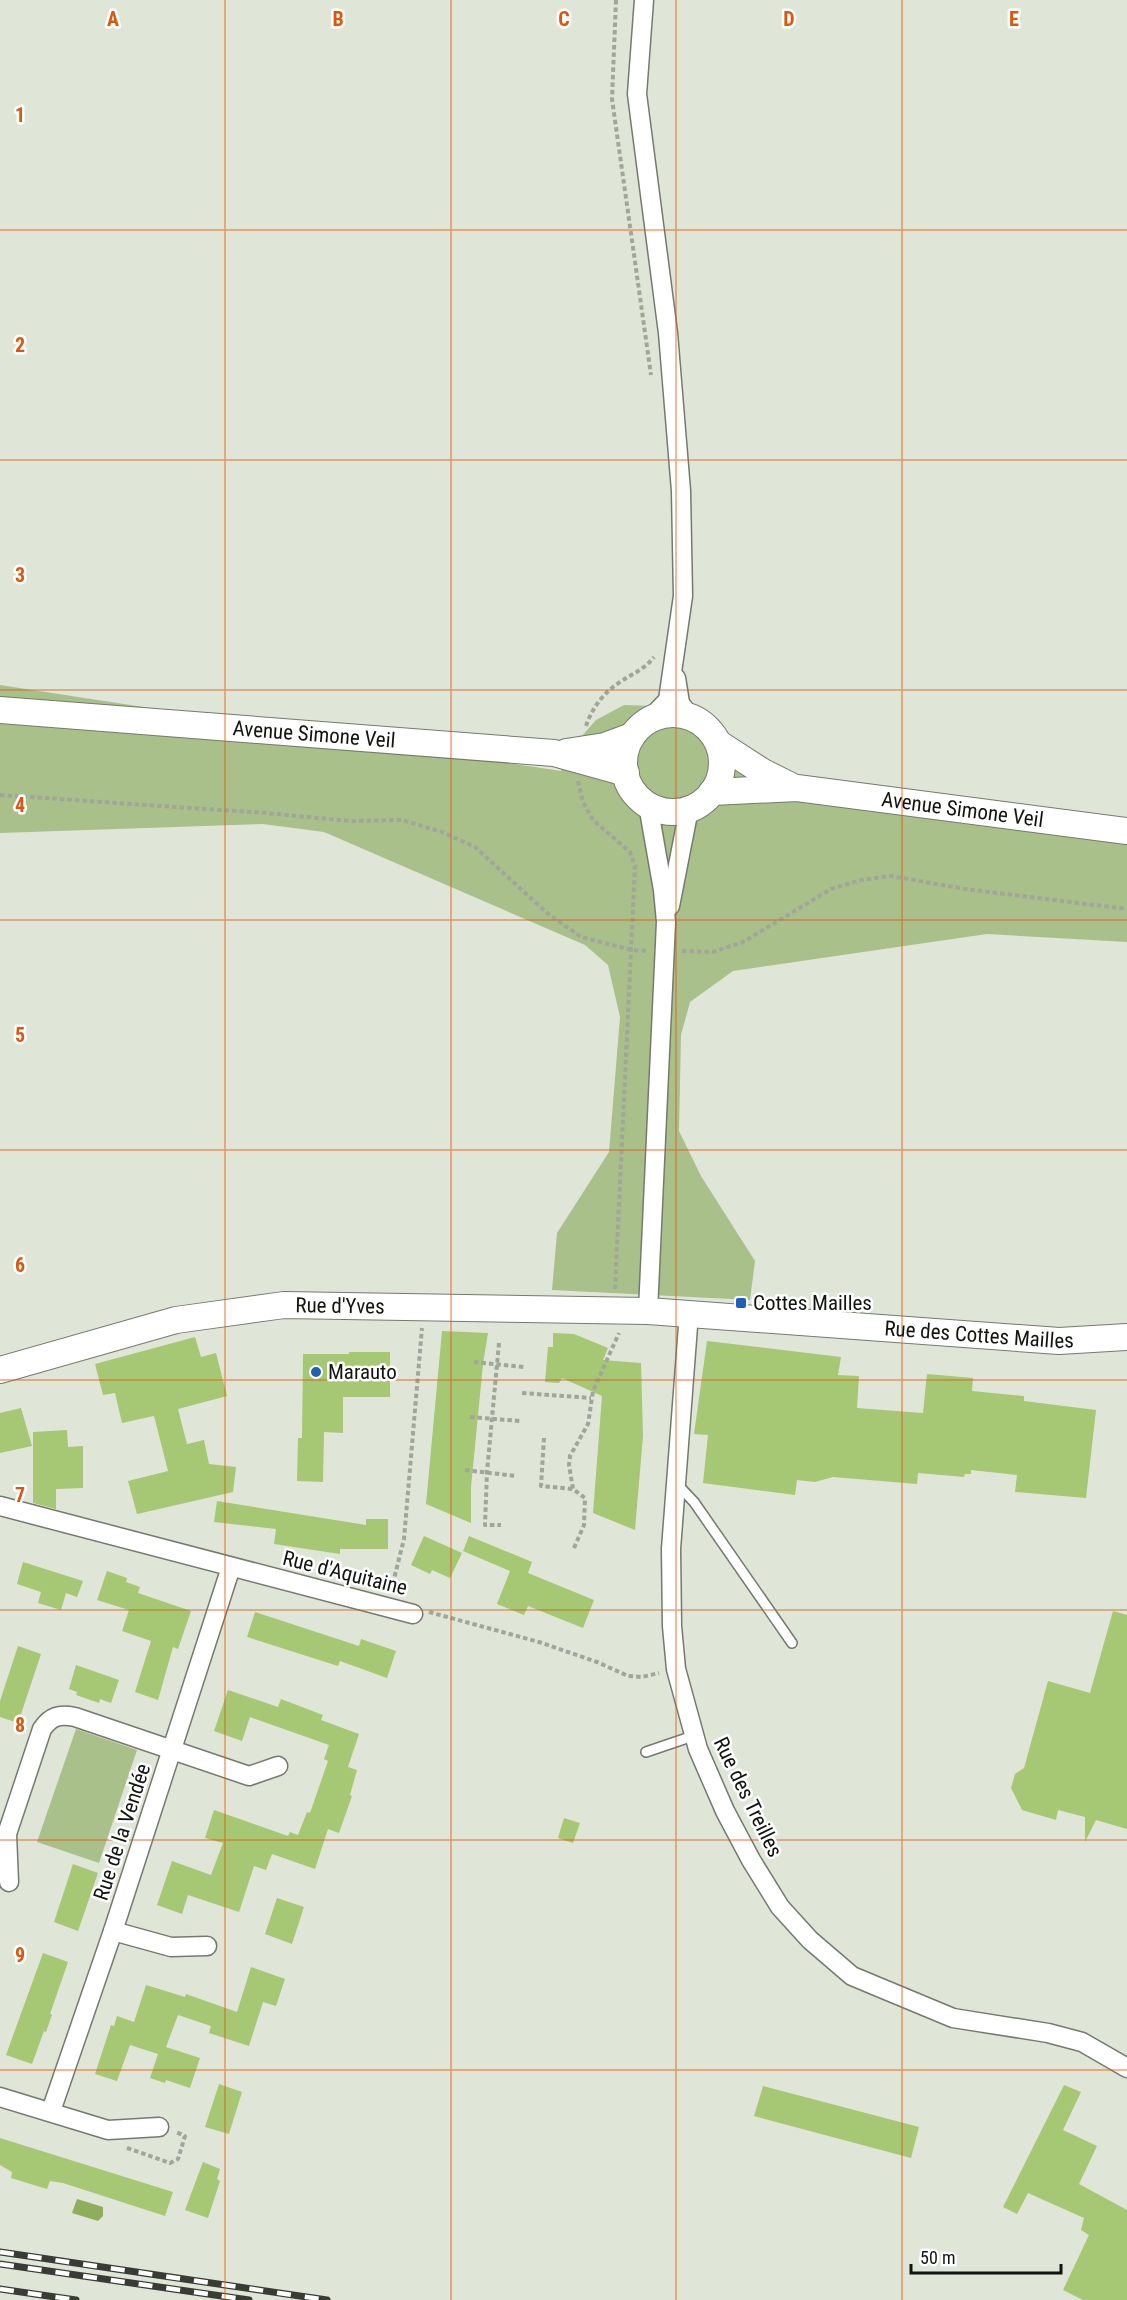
<svg xmlns="http://www.w3.org/2000/svg" width="1127" height="2300" font-family="'Roboto Condensed',sans-serif">
<style>
.green{fill:#aac08b}
.water{fill:#8eae5c}
.building{fill:#a6c774}
.lines{fill:none;stroke-linecap:round;stroke-linejoin:round}
.lane-casing{stroke:#747a6d;stroke-width:12}
.street-casing{stroke:#747a6d;stroke-width:21}
.secondary-casing{stroke:#747a6d;stroke-width:28}
.path{stroke:#a0a69a;stroke-width:4;stroke-dasharray:4.5 3;stroke-linecap:butt}
.lane{stroke:#fff;stroke-width:9}
.street{stroke:#fff;stroke-width:18}
.secondary{stroke:#fff;stroke-width:26}
.rail-casing{stroke:#383c35;stroke-width:7}
.rail{stroke:#fff;stroke-width:4.5;stroke-dasharray:14;stroke-linecap:butt}
.grid{fill:none;stroke:#dd560c;stroke-width:1.5;stroke-opacity:0.55}
.poi-dot{fill:#1f60b1;stroke:#fff;stroke-width:2}
.labels{text-anchor:middle;dominant-baseline:central;stroke-width:5;stroke-linejoin:round;paint-order:stroke}
.street-label{font-size:21px;fill:#11140f;stroke:#fff}
.poi-label{font-size:21px;fill:#11140f;stroke:#fff;text-anchor:start}
.grid-label{font-size:20px;text-anchor:middle;font-weight:bold;fill:#dd560c;stroke:#fff;stroke-width:5;stroke-linejoin:round;paint-order:stroke}
</style>
<rect width="100%" height="100%" fill="#dfe6d7"/>
<g class="green">
<polygon points="0,685 561,771 573,746 596,720 624,705 654,706 711,731 744,772 805,802 1127,827 1127,942 987,934 733,971 690,1002 681,1035 679,1131 701,1176 755,1261 750,1300 552,1290 557,1233 609,1152 620,1017 608,965 585,945 324,832 263,824 0,833"/>
<polygon points="76,1729 137,1750 99,1863 37,1842"/>
</g>
<polygon class="water" points="77,2199 103,2207 103,2216 98,2221 72,2213"/>
<g class="building">
<polygon points="442,1331 488,1333 483,1364 471,1487 471,1523 426,1504"/>
<polygon points="553,1333 574,1334 608,1348 603,1360 641,1363 643,1436 635,1530 593,1513 602,1396 562,1378 559,1383 545,1382 548,1347 553,1347"/>
<polygon points="195,1337 201,1357 216,1353 227,1396 178,1409 187,1444 204,1440 209,1464 236,1467 233,1492 137,1514 128,1481 168,1471 154,1416 122,1423 115,1393 103,1395 95,1364"/>
<polygon points="707,1341 841,1357 838,1375 859,1376 857,1408 923,1413 927,1374 973,1378 972,1391 1024,1396 1024,1401 1096,1410 1086,1498 1015,1492 1017,1475 971,1470 971,1474 965,1474 964,1477 918,1473 917,1484 833,1477 815,1482 797,1480 795,1495 703,1483 708,1435 694,1434"/>
<polygon points="349,1352 390,1352 390,1397 343,1397 343,1433 324,1432 323,1482 297,1481 298,1438 302,1438 303,1354 349,1354"/>
<polygon points="21,1408 32,1446 0,1453 0,1413"/>
<polygon points="67,1430 68,1447 83,1446 83,1488 56,1489 56,1509 33,1503 33,1432"/>
<polygon points="217,1501 366,1525 366,1519 388,1519 388,1549 340,1549 340,1554 274,1544 276,1529 214,1522"/>
<polygon points="424,1536 462,1553 450,1578 432,1570 430,1574 411,1565"/>
<polygon points="469,1536 532,1562 528,1573 594,1600 583,1628 528,1606 524,1615 497,1604 510,1571 463,1551"/>
<polygon points="23,1562 83,1581 77,1597 66,1593 61,1610 38,1603 41,1592 17,1584"/>
<polygon points="107,1571 127,1578 126,1582 140,1587 138,1593 191,1611 178,1649 173,1647 158,1700 135,1692 151,1641 122,1631 129,1610 97,1600"/>
<polygon points="1113,1611 1127,1615 1127,1829 1096,1820 1085,1842 1085,1817 1058,1810 1056,1820 1022,1810 1011,1788 1015,1774 1024,1768 1048,1681 1090,1693"/>
<polygon points="255,1612 359,1646 361,1639 396,1651 387,1678 340,1661 338,1666 247,1637"/>
<polygon points="18,1646 41,1654 18,1723 0,1717 0,1701"/>
<polygon points="76,1665 119,1680 111,1703 100,1699 99,1703 76,1695 77,1692 69,1689"/>
<polygon points="228,1690 278,1707 281,1699 323,1715 321,1720 359,1734 348,1767 357,1770 350,1795 352,1796 339,1833 328,1829 315,1869 272,1854 266,1870 254,1866 239,1912 188,1895 182,1914 157,1905 172,1861 211,1875 223,1843 205,1838 214,1810 288,1836 290,1832 298,1835 307,1812 310,1813 328,1761 324,1759 329,1745 250,1717 242,1741 214,1731"/>
<polygon points="564,1818 580,1823 573,1843 558,1838"/>
<polygon points="73,1864 98,1873 78,1931 54,1922"/>
<polygon points="277,1898 304,1907 292,1944 265,1934"/>
<polygon points="43,1953 68,1962 50,2014 52,2015 46,2032 44,2031 32,2064 6,2055"/>
<polygon points="251,1967 285,1979 276,2006 263,2002 249,2046 209,2033 211,2026 178,2015 166,2047 200,2058 190,2088 166,2080 165,2083 150,2078 158,2054 130,2045 117,2081 95,2074 111,2025 114,2026 117,2016 134,2022 146,1985 185,1997 186,1994 237,2012"/>
<polygon points="219,2084 242,2092 229,2134 205,2127"/>
<polygon points="1064,2085 1081,2092 1063,2130 1097,2146 1079,2184 1127,2210 1127,2300 1083,2300 1063,2290 1089,2235 1081,2230 1084,2218 1028,2193 1017,2214 1003,2207"/>
<polygon points="763,2086 919,2127 911,2158 754,2116"/>
<polygon points="0,2138 173,2192 165,2216 63,2183 50,2181 47,2189 11,2178 12,2172 0,2165"/>
<polygon points="203,2162 220,2169 217,2179 220,2181 208,2218 185,2210"/>
</g>
<g class="lines">
<g class="lane-casing">
<g id="lane">
<polyline points="676,1483 694,1502 792,1643"/>
<polyline points="646,1752 693,1736"/>
</g>
</g>
<g class="street-casing">
<g id="street">
<polyline points="644,0 637,94 668,333 681,491 683,596 668,700 650,719"/>
<polyline points="676,678 680,703 690,717"/>
<polyline points="648,805 663,890 666,922 648,1311"/>
<polyline points="670,906 689,809"/>
<polyline points="689,1313 671,1549 672,1626 676,1669 698,1749 725,1811 751,1860 780,1907 810,1940 852,1976 953,2018 1048,2033 1082,2042 1127,2068"/>
<polyline points="0,1506 413,1614"/>
<path d="M 9,1882 L 7,1834 L 42,1729 C 51,1716 59,1714 75,1717 L 249,1776 L 278,1766"/>
<polyline points="113,1931 171,1947 207,1946"/>
<polyline points="0,2097 108,2130 159,2127"/>
<polyline points="51,2111 113,1931 231,1567"/>
</g>
</g>
<g class="secondary-casing">
<g id="secondary">
<path id="s1" d="M 0,710 L 554,753 L 626,773"/>
<circle cx="673" cy="763" r="49"/>
<polyline points="718,743 763,772 791,786"/>
<polyline points="566,752 605,746 632,736"/>
<path id="s2" d="M 712,792 L 797,788 L 1127,831"/>
<path id="s3" d="M 0,1370 L 176,1320 L 284,1305 L 648,1311 L 1059,1341 L 1127,1337"/>
</g>
</g>
<g class="path">
<polyline points="616,0 612,99 651,375"/>
<path d="M 586,726 C 592,708 604,692 620,682 C 633,673 644,670 654,657"/>
<polyline points="578,781 583,802 593,820 630,852 635,866 615,1289"/>
<polyline points="0,795 265,813 350,821 402,820 442,832 475,847 547,913 581,937 632,950 648,951"/>
<polyline points="682,951 713,952 743,942 831,889 861,880 891,876 965,889 1127,909"/>
<polyline points="499,1343 487,1472 485,1525 501,1525"/>
<polyline points="474,1362 524,1367"/>
<polyline points="522,1393 591,1398"/>
<polyline points="470,1417 520,1421"/>
<polyline points="544,1438 541,1486 573,1489"/>
<polyline points="465,1470 516,1476"/>
<polyline points="574,1548 584,1525 585,1498 573,1489 569,1465 570,1456 588,1424 593,1391 619,1333"/>
<polyline points="391,1591 404,1539 422,1328"/>
<polyline points="429,1612 539,1642 597,1662 628,1676 642,1677 659,1673"/>
<polyline points="127,2148 170,2163 178,2159 185,2136 176,2132"/>
</g>
<use href="#lane" class="lane"/>
<use href="#street" class="street"/>
<use href="#secondary" class="secondary"/>
<g class="rail-casing">
<g id="rail">
<polyline points="0,2252 327,2300"/>
<polyline points="0,2264 249,2300"/>
<polyline points="0,2289 76,2300"/>
</g>
</g>
<use href="#rail" class="rail"/>
</g>
<path class="grid" d="M 225,0 L 225,2300M 451,0 L 451,2300M 676,0 L 676,2300M 902,0 L 902,2300M 0,230 L 1127,230M 0,460 L 1127,460M 0,690 L 1127,690M 0,920 L 1127,920M 0,1150 L 1127,1150M 0,1380 L 1127,1380M 0,1610 L 1127,1610M 0,1840 L 1127,1840M 0,2070 L 1127,2070"/>
<g class="poi-dot">
<rect x="735" y="1297" width="12" height="12" rx="3"/>
<circle cx="316" cy="1372" r="6"/>
</g>
<g class="labels">
<g class="street-label">
<text stroke="none"><textPath href="#s1" startOffset="315">Avenue Simone Veil</textPath></text>
<text stroke="none"><textPath href="#s2" startOffset="252">Avenue Simone Veil</textPath></text>
<text stroke="none"><textPath href="#s3" startOffset="348">Rue d'Yves</textPath></text>
<text stroke="none"><textPath href="#s3" startOffset="988">Rue des Cottes Mailles</textPath></text>
<text transform="translate(345 1573) rotate(14)">Rue d'Aquitaine</text>
<text transform="translate(748 1797) rotate(64)">Rue des Treilles</text>
<text transform="translate(122 1832) rotate(-72)">Rue de la Vendée</text>
</g>
<g class="poi-label">
<text x="753" y="1303">Cottes Mailles</text>
<text x="328" y="1372">Marauto</text>
</g>
</g>
<g class="grid-label">
<text x="113" y="26">A</text>
<text x="338" y="26">B</text>
<text x="564" y="26">C</text>
<text x="789" y="26">D</text>
<text x="1014" y="26">E</text>
<text x="20" y="122">1</text>
<text x="20" y="352">2</text>
<text x="20" y="582">3</text>
<text x="20" y="812">4</text>
<text x="20" y="1042">5</text>
<text x="20" y="1272">6</text>
<text x="20" y="1502">7</text>
<text x="20" y="1732">8</text>
<text x="20" y="1962">9</text>
</g>
<path d="M911 2264v9h150v-9" fill="none" stroke="#11140f" stroke-width="3"/>
<text x="920" y="2264" font-size="18" fill="#11140f" stroke="#ffffff" stroke-width="4.5" paint-order="stroke">50 m</text>
</svg>
